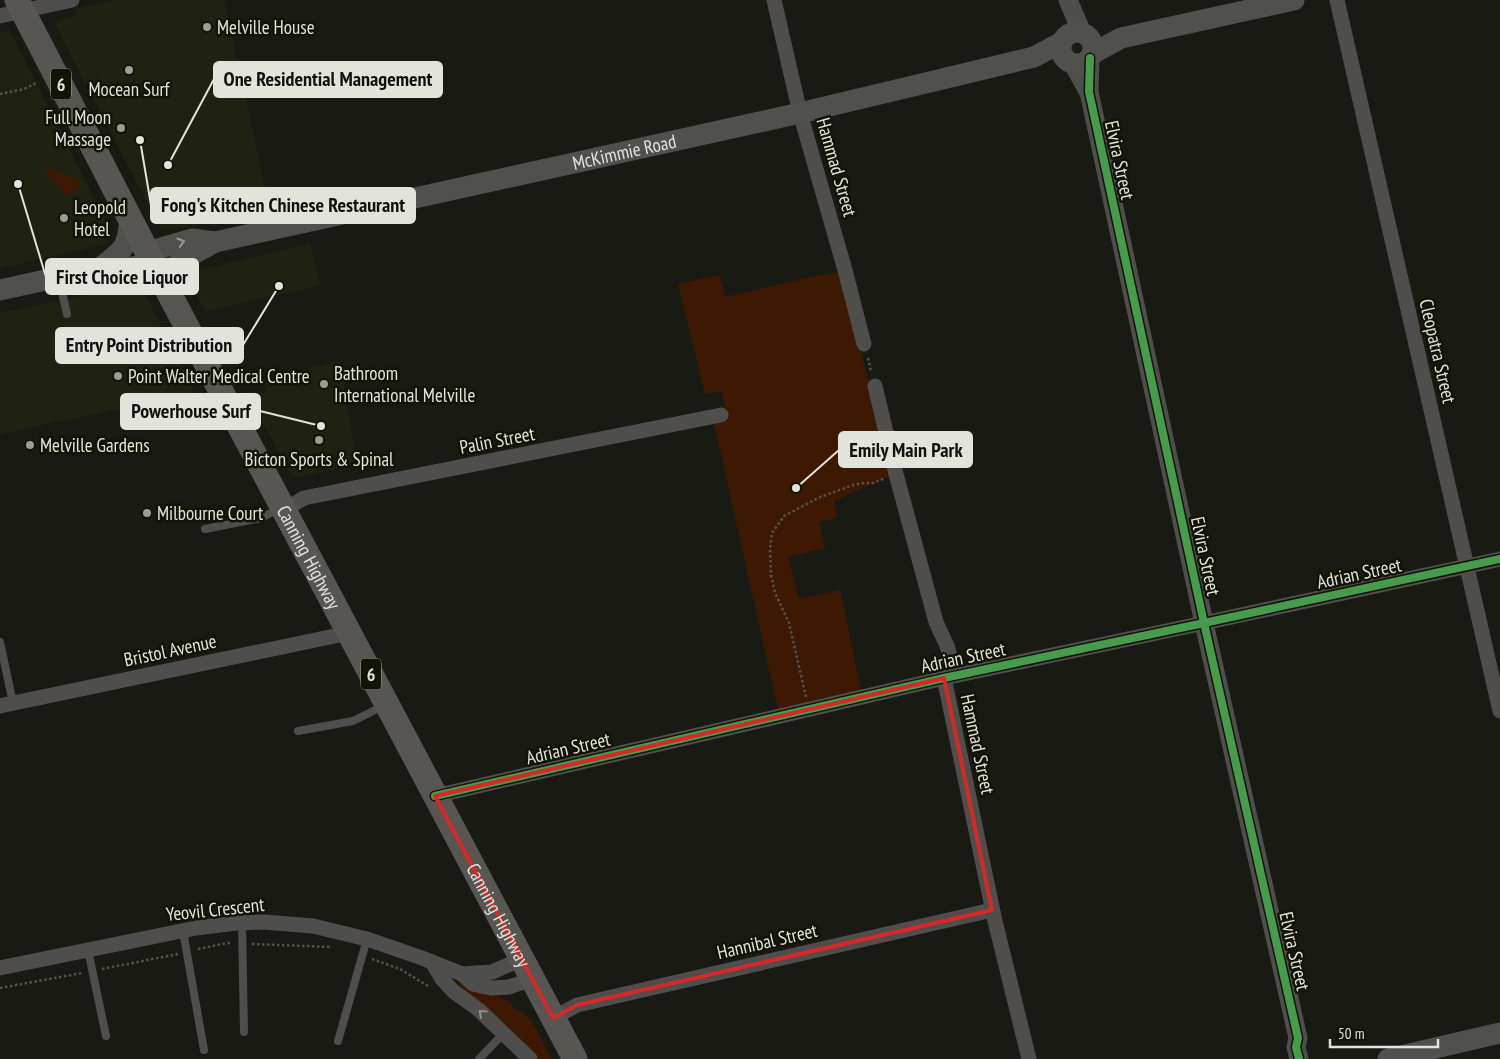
<svg xmlns="http://www.w3.org/2000/svg" width="1500" height="1059" font-family="'PT Sans Narrow',sans-serif">
<style>
.built{fill:#202211}
.green{fill:#3d1903}
.lines{fill:none;stroke-linecap:round;stroke-linejoin:round}
.path{stroke:#52524e;stroke-width:2.5;stroke-dasharray:2.5 2.5;stroke-linecap:butt}
.service{stroke:#4f4e4c;stroke-width:8}
.minor{stroke:#4f4e4c;stroke-width:15}
.tertiary{stroke:#4f4e4c;stroke-width:19}
.secondary{stroke:#50504d;stroke-width:21}
.trunk{stroke:#575652;stroke-width:25}
.cycleway-casing{stroke:#131408;stroke-width:11}
.cycleway{stroke:#469c4c;stroke-width:8}
.oneway{stroke:#999a94}
.oneway2{stroke:#91918c}
.marked{fill:none;stroke:#d62828;stroke-width:4;stroke-linejoin:round}
.poi-dot{fill:#9c9d95;stroke:#131408;stroke-width:2}
.labels{text-anchor:middle;dominant-baseline:central;stroke-width:5;stroke-linejoin:round;paint-order:stroke}
.shield{fill:#131408;stroke:#a4a59c;stroke-width:1}
.shield-label{font-size:18px;font-weight:bold;fill:#e2e3db}
.poi-label{font-size:19px;fill:#e2e3db;stroke:#131408;text-anchor:start}
.street-label{font-size:19px;fill:#e2e3db;stroke:#131408}
.leader{fill:none;stroke:#e2e3db;stroke-width:2}
.callout-dot{fill:#e2e3db;stroke:#131408;stroke-width:2}
.callout{fill:#e2e3db;stroke:#e2e3db;stroke-width:2}
.callout-label{font-size:20px;text-anchor:middle;font-weight:bold;fill:#111}
</style>
<rect width="100%" height="100%" fill="#1a1a14"/>
<g class="built">
<polygon points="117,0 224,0 269,207 166,231 160,228 54,22 76,16 75,9"/>
<polygon points="10,31 111,232 107,244 0,268 0,33"/>
<polygon points="310,244 320,286 205,311 185,273"/>
<polygon points="140,284 195,393 0,434 0,313"/>
<polygon points="340,361 357,464 293,478 250,399 258,394 267,392 264,379"/>
</g>
<g class="green">
<polygon points="49,168 78,180 81,187 65,195 58,182 55,180 52,181 45,169"/>
<polygon points="841,272 892,475 834,501 837,518 819,522 825,548 788,557 799,599 840,590 861,690 778,709 714,423 728,420 722,391 705,394 678,284 719,275 725,297 816,276"/>
<polygon points="462,982 471,985 511,1002 513,1008 523,1012 532,1021 552,1059 537,1059 459,989 458,985"/>
</g>
<g class="lines">
<g class="path">
<polyline points="0,94 24,89 38,82"/>
<polyline points="868,358 871,372"/>
<polyline points="806,697 789,623 775,593 771,575 770,549 772,533 784,516 818,498 853,485 863,483 873,483 883,479"/>
<polyline points="252,944 331,947"/>
<polyline points="198,949 227,943 232,943"/>
<polyline points="372,959 400,969 428,986"/>
<polyline points="102,969 178,954"/>
<polyline points="0,988 82,973"/>
</g>
<g class="service">
<polyline points="59,279 67,314"/>
<polyline points="205,529 261,518 279,509"/>
<polyline points="0,642 13,703"/>
<polyline points="298,731 353,721 385,705"/>
<polyline points="242,923 244,1032"/>
<polyline points="183,931 204,1050"/>
<polyline points="88,950 106,1036"/>
<polyline points="338,1041 367,939"/>
<polyline points="479,1059 504,1033"/>
</g>
<g class="minor">
<polyline points="774,0 800,113 845,270 864,344"/>
<polyline points="1337,0 1500,711"/>
<polyline points="0,16 72,0"/>
<polyline points="875,386 896,474 936,622 947,646 953,667 944,678 995,921 1029,1059"/>
<polyline points="284,510 304,498 721,415"/>
<polyline points="0,706 349,633"/>
<polyline points="435,796 944,678 1204,623 1500,559"/>
<polyline points="432,962 442,979 453,991 479,1010 530,1059"/>
<polyline points="0,968 196,928 236,923 264,922 313,926 367,939 422,958 462,974 473,984 481,986 492,988 509,987 533,979"/>
<polyline points="462,974 492,972 522,959"/>
<polyline points="553,1018 577,1005 992,910"/>
</g>
<g class="tertiary">
<polyline points="1068,0 1082,33"/>
<polyline points="1090,58 1089,92 1204,623 1298,1038 1296,1047 1299,1059"/>
<polyline points="1073,64 1088,91"/>
</g>
<g class="secondary">
<circle cx="1077" cy="48" r="16"/>
<polyline points="1092,54 1121,38 1294,0"/>
<polyline points="147,252 192,239 215,242"/>
<path d="M 100,268 C 123,249 127,251 130,219"/>
<polyline points="0,290 100,268 112,271 153,263"/>
<path id="s1" d="M 167,290 C 169,282 170,274 175,267 C 183,257 204,249 215,242 L 800,113 L 1034,57 L 1062,42"/>
<polyline points="1388,1059 1500,1033"/>
</g>
<path class="trunk" id="s2" d="M 17,0 L 153,263 L 575,1059"/>
<g class="cycleway-casing">
<g id="cycleway">
<polyline points="1090,58 1089,92 1204,623 1298,1038 1296,1047 1299,1059"/>
<polyline points="435,796 944,678 1204,623 1500,559"/>
</g>
</g>
<use href="#cycleway" class="cycleway"/>
</g>
<defs><path id="oneway-chevron" d="M-2-3.5L2.5 0L-2 3.5" fill="none" stroke-width="1.6" stroke-linecap="round" stroke-linejoin="round" transform="scale(1.25)"/></defs>
<use class="oneway" href="#oneway-chevron" transform="translate(181 242) rotate(-16)"/>
<use class="oneway2" href="#oneway-chevron" transform="translate(482 1013) rotate(-138)"/>
<path class="marked" d="M 944,678 L 992,910 L 577,1005 L 553,1018 L 435,796 Z"/>
<g class="poi-dot">
<circle cx="207" cy="27" r="5"/>
<circle cx="129" cy="70" r="5"/>
<circle cx="121" cy="128" r="5"/>
<circle cx="64" cy="218" r="5"/>
<circle cx="118" cy="376" r="5"/>
<circle cx="324" cy="384" r="5"/>
<circle cx="319" cy="440" r="5"/>
<circle cx="30" cy="445" r="5"/>
<circle cx="147" cy="513" r="5"/>
</g>
<g class="labels">
<g class="shield">
<rect x="51" y="68.5" width="20" height="31" rx="4"/>
<rect x="361" y="658.5" width="20" height="31" rx="4"/>
</g>
<g class="shield-label">
<text x="61" y="84">6</text>
<text x="371" y="674">6</text>
</g>
<g class="poi-label">
<text x="217" y="27">Melville House</text>
<text x="129" y="89" text-anchor="middle">Mocean Surf</text>
<text x="111" y="117" text-anchor="end">Full Moon<tspan x="111" dy="22">Massage</tspan></text>
<text x="74" y="207">Leopold<tspan x="74" dy="22">Hotel</tspan></text>
<text x="334" y="373">Bathroom<tspan x="334" dy="22">International Melville</tspan></text>
<text x="128" y="376">Point Walter Medical Centre</text>
<text x="40" y="445">Melville Gardens</text>
<text x="319" y="459" text-anchor="middle">Bicton Sports &amp; Spinal</text>
<text x="157" y="513">Milbourne Court</text>
</g>
<g class="street-label">
<text stroke="none"><textPath href="#s1" startOffset="491">McKimmie Road</textPath></text>
<text transform="translate(1120 160) rotate(78)">Elvira Street</text>
<text transform="translate(837 167) rotate(74)">Hammad Street</text>
<text transform="translate(1438 351) rotate(77)">Cleopatra Street</text>
<text transform="translate(497 440) rotate(-11)">Palin Street</text>
<text transform="translate(1206 556) rotate(78)">Elvira Street</text>
<text stroke="none"><textPath href="#s2" startOffset="629">Canning Highway</textPath></text>
<text transform="translate(1359 573) rotate(-12)">Adrian Street</text>
<text transform="translate(170 650) rotate(-12)">Bristol Avenue</text>
<text transform="translate(963 657) rotate(-12)">Adrian Street</text>
<text transform="translate(978 744) rotate(78)">Hammad Street</text>
<text transform="translate(568 748) rotate(-13)">Adrian Street</text>
<text transform="translate(215 909) rotate(-6)">Yeovil Crescent</text>
<text stroke="none"><textPath href="#s2" startOffset="1034">Canning Highway</textPath></text>
<text transform="translate(767 941) rotate(-13)">Hannibal Street</text>
<text transform="translate(1295 951) rotate(77)">Elvira Street</text>
</g>
</g>
<path class="leader" d="M168 165L214 79M140 140L151 205M18 184L46 277M279 286L243 345M321 426L260 411M796 488L839 450"/>
<g class="callout-dot">
<circle cx="168" cy="165" r="5"/>
<circle cx="140" cy="140" r="5"/>
<circle cx="18" cy="184" r="5"/>
<circle cx="279" cy="286" r="5"/>
<circle cx="321" cy="426" r="5"/>
<circle cx="796" cy="488" r="5"/>
</g>
<g class="callout">
<rect x="214" y="62" width="228" height="35" rx="5"/>
<rect x="151" y="188" width="264" height="35" rx="5"/>
<rect x="46" y="259" width="152" height="35" rx="5"/>
<rect x="56" y="328" width="187" height="35" rx="5"/>
<rect x="121" y="394" width="139" height="35" rx="5"/>
<rect x="839" y="432" width="133" height="35" rx="5"/>
</g>
<g class="callout-label">
<text x="328" y="86">One Residential Management</text>
<text x="283" y="212">Fong's Kitchen Chinese Restaurant</text>
<text x="122" y="284">First Choice Liquor</text>
<text x="149" y="352">Entry Point Distribution</text>
<text x="191" y="418">Powerhouse Surf</text>
<text x="906" y="457">Emily Main Park</text>
</g>
<path d="M1330 1039v8h108v-8" fill="none" stroke="#e2e3db" stroke-width="2.5"/>
<text x="1338" y="1039" font-size="15" fill="#e2e3db" stroke="#131408" stroke-width="4" paint-order="stroke">50 m</text>
</svg>
